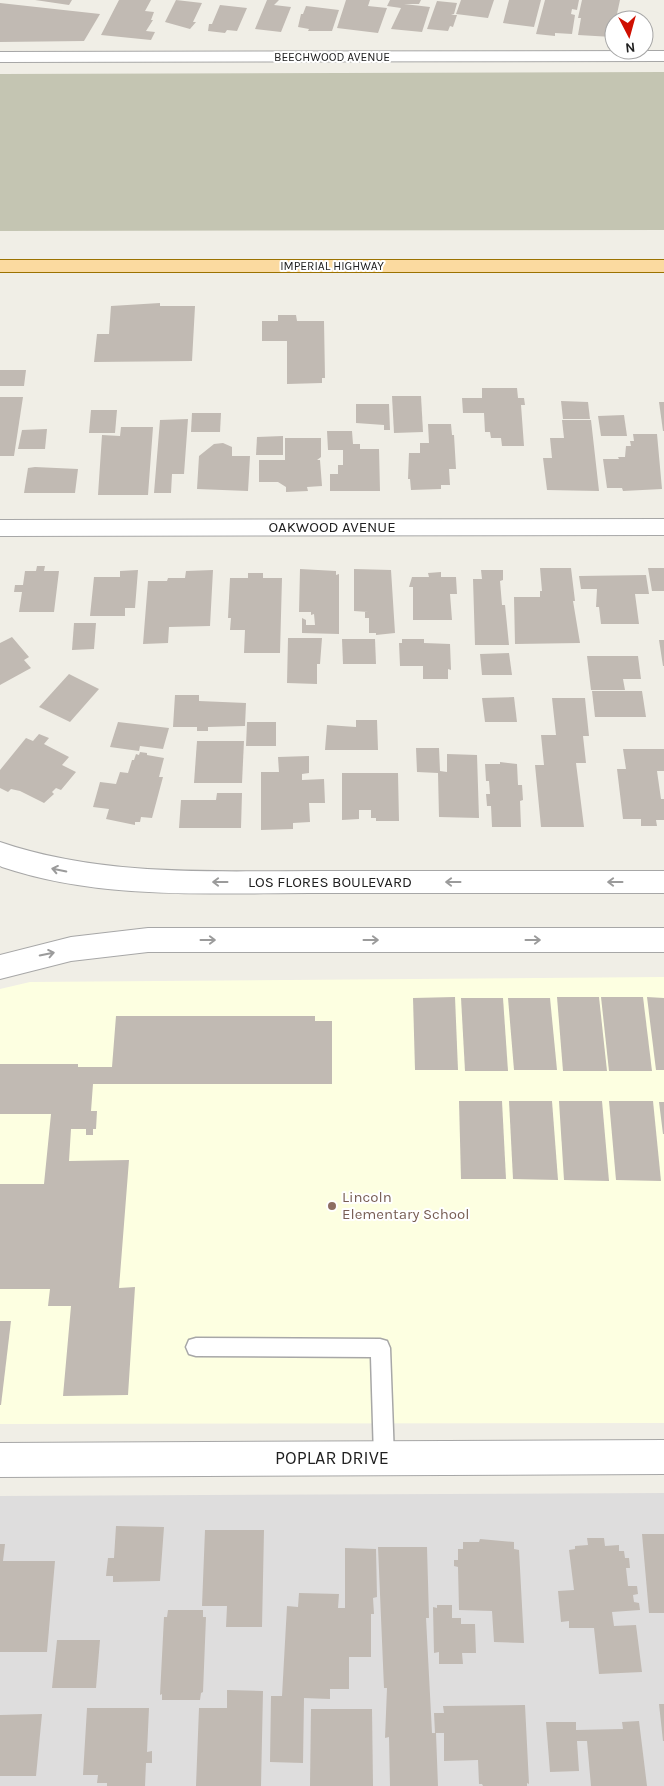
<svg xmlns="http://www.w3.org/2000/svg" width="664" height="1786" font-family="Karla,sans-serif">
<style>
.residential{fill:#dedddd}
.education{fill:#fdffe1}
.construction{fill:#c4c5b2}
.building{fill:#c1bab3}
.lines{fill:none;stroke-linecap:round;stroke-linejoin:round}
.service-casing{stroke:#a7a7a7;stroke-width:3}
.minor-casing{stroke:#a7a7a7;stroke-width:2}
.primary-casing{stroke:#9b7201;stroke-width:2}
.service{fill:#fff;fill-rule:evenodd}
.minor{fill:#fff;fill-rule:evenodd}
.primary{fill:#fbdaa0;fill-rule:evenodd}
.oneway{stroke:#9b9b9b}
.education-dot{fill:#8d6e63;stroke:#fff;stroke-width:2}
.labels{text-anchor:middle;dominant-baseline:central;stroke-width:4;stroke-linejoin:round;paint-order:stroke}
.far-street-label{font-size:12px;fill:#202020;stroke:#fff}
.street-label{font-size:15px;fill:#202020;stroke:#fff}
.education-label{font-size:15px;fill:#785e54;stroke:#fff;text-anchor:start}
.near-street-label{font-size:18px;fill:#202020;stroke:#fff}
</style>
<rect width="100%" height="100%" fill="#f0eee6"/>
<polygon class="residential" points="664,1493 664,1786 0,1786 0,1496"/>
<polygon class="education" points="664,977 664,1423 0,1424 0,989 30,982"/>
<polygon class="construction" points="664,72 664,230 0,231 0,74"/>
<g class="building">
<polygon points="35,0 72,0 69,5"/>
<polygon points="119,0 151,0 145,11 154,12 151,20 153,20 146,31 155,32 151,40 101,35"/>
<polygon points="176,0 202,3 193,22 196,22 190,29 165,22"/>
<polygon points="267,0 279,0 274,5 291,7 281,32 255,29"/>
<polygon points="346,0 370,0 368,6 387,8 378,33 337,28"/>
<polygon points="390,0 421,0 419,4 404,4 430,7 422,32 391,29 401,8 387,6"/>
<polygon points="461,0 494,0 488,18 456,14"/>
<polygon points="509,0 541,0 534,27 503,23"/>
<polygon points="545,0 579,0 577,10 572,9 571,14 575,15 572,34 555,33 555,36 536,34"/>
<polygon points="582,0 620,0 612,37 578,35 581,18 578,18"/>
<polygon points="437,1 457,3 454,14 451,15 457,15 453,27 450,26 448,31 427,29"/>
<polygon points="0,3 100,14 84,41 0,42"/>
<polygon points="220,5 247,8 237,31 227,30 225,33 208,31 209,24 212,24"/>
<polygon points="306,6 339,10 332,31 308,31 309,29 298,27 301,14 303,14"/>
<polygon points="160,303 160,306 195,306 192,361 94,362 97,334 109,334 111,306"/>
<polygon points="278,315 296,315 297,321 324,321 325,378 322,378 322,383 287,384 287,341 262,341 262,321 278,321"/>
<polygon points="0,370 26,370 24,386 0,386"/>
<polygon points="482,388 517,388 518,398 524,398 525,405 521,405 524,446 502,446 501,438 491,438 490,432 485,432 484,413 463,413 462,398 482,398"/>
<polygon points="392,396 421,396 423,432 394,433"/>
<polygon points="0,397 23,397 14,456 0,456"/>
<polygon points="561,401 588,402 590,419 563,419"/>
<polygon points="659,402 664,402 664,431 663,431"/>
<polygon points="356,404 389,404 390,430 384,430 384,425 356,423"/>
<polygon points="91,410 117,410 115,433 89,433"/>
<polygon points="192,413 221,413 220,432 191,432"/>
<polygon points="624,415 627,436 601,436 598,416"/>
<polygon points="188,419 184,474 172,474 171,493 154,493 160,420"/>
<polygon points="562,420 591,420 599,491 547,490 543,458 552,458 550,438 564,438"/>
<polygon points="428,424 451,424 452,435 454,435 456,469 449,469 450,485 441,485 441,489 411,490 410,479 408,479 409,453 420,453 420,443 429,443"/>
<polygon points="121,427 153,427 148,495 98,495 102,435 120,436"/>
<polygon points="47,429 45,449 18,449 22,430"/>
<polygon points="327,431 352,431 353,444 360,444 360,449 379,449 380,491 330,491 330,474 338,474 338,465 343,465 343,450 328,450"/>
<polygon points="633,434 657,434 662,489 623,491 622,488 607,488 603,459 619,459 618,457 625,457 626,446 631,446 630,441 634,441"/>
<polygon points="283,436 283,455 256,455 257,437"/>
<polygon points="285,438 321,438 321,457 317,460 320,460 322,486 307,487 308,491 286,492 286,487 278,482 259,482 259,460 285,460"/>
<polygon points="223,443 232,447 232,456 250,456 248,491 197,489 199,456 214,444"/>
<polygon points="35,467 78,469 75,493 24,493 28,468"/>
<polygon points="37,566 45,566 44,571 59,571 54,612 19,612 22,592 14,592 15,585 23,585 25,571 36,571"/>
<polygon points="540,568 571,568 575,601 573,601 580,643 515,644 514,597 540,597 540,591 542,591"/>
<polygon points="648,568 664,568 664,591 652,591"/>
<polygon points="300,569 336,571 336,575 339,574 339,634 302,633 302,618 306,620 306,625 315,625 314,614 311,615 311,612 299,612"/>
<polygon points="354,569 391,570 395,633 376,635 376,633 369,633 369,618 365,618 365,612 368,612 354,611"/>
<polygon points="138,570 135,608 125,608 125,616 90,616 94,577 120,577 120,571"/>
<polygon points="213,570 210,626 169,627 168,643 143,644 148,581 167,581 168,578 185,578 186,571"/>
<polygon points="481,570 503,570 503,580 500,581 502,605 505,605 509,645 475,645 473,579 482,579"/>
<polygon points="441,572 441,577 456,577 457,594 450,594 452,620 413,620 413,587 409,587 412,577 429,577 428,573"/>
<polygon points="248,573 263,573 263,578 282,578 280,653 244,653 245,630 230,630 231,618 228,618 230,578 248,578"/>
<polygon points="646,575 649,594 635,594 639,624 601,624 599,607 596,607 597,589 581,589 579,576"/>
<polygon points="74,623 96,623 94,649 72,650"/>
<polygon points="12,637 29,657 24,660 31,668 0,685 0,643"/>
<polygon points="288,638 322,638 320,664 317,664 317,684 287,683"/>
<polygon points="342,639 375,639 376,664 343,664"/>
<polygon points="402,639 424,639 424,643 450,644 451,670 448,669 448,679 423,679 423,666 400,666 399,643 402,643"/>
<polygon points="659,640 664,640 664,666 663,666"/>
<polygon points="509,653 512,675 482,675 480,654"/>
<polygon points="587,656 638,656 641,679 623,679 625,690 591,690"/>
<polygon points="69,674 99,689 70,722 39,707"/>
<polygon points="592,691 642,691 646,717 595,717"/>
<polygon points="175,695 199,695 199,701 246,703 245,726 208,727 208,731 197,731 197,727 173,727"/>
<polygon points="514,697 517,722 485,722 482,698"/>
<polygon points="552,698 585,698 589,736 583,736 586,763 576,763 584,827 541,827 535,765 544,765 541,735 556,735"/>
<polygon points="356,720 377,720 378,750 325,750 327,725 356,727"/>
<polygon points="118,722 169,728 163,749 140,746 139,751 110,747"/>
<polygon points="247,722 276,722 276,746 246,746"/>
<polygon points="39,734 49,738 44,744 69,757 62,765 76,772 61,790 56,788 52,792 54,794 44,803 20,791 11,789 8,792 0,788 0,770 26,738 33,741"/>
<polygon points="197,741 244,741 242,783 194,783"/>
<polygon points="416,748 439,748 440,771 447,772 447,754 477,755 479,818 439,817 438,773 417,772"/>
<polygon points="623,749 664,749 664,771 657,771 661,799 664,799 664,820 656,820 657,826 641,826 641,819 623,819 617,769 626,769"/>
<polygon points="140,752 147,753 147,755 164,758 159,777 163,777 152,818 141,817 140,822 135,822 135,825 106,819 109,809 93,807 100,782 116,784 120,772 128,773 132,760 134,760 136,754 139,755"/>
<polygon points="309,756 309,773 302,774 302,780 324,779 325,803 309,803 310,822 293,823 293,829 261,830 261,772 279,772 278,757"/>
<polygon points="500,762 517,764 518,785 522,785 523,800 520,801 521,827 492,827 491,806 487,806 486,794 490,794 489,781 486,781 485,764 500,764"/>
<polygon points="342,773 398,773 399,821 376,821 376,818 371,818 371,810 359,810 359,819 342,820"/>
<polygon points="217,793 242,793 241,828 179,828 181,800 216,800"/>
<polygon points="455,997 458,1070 415,1070 413,998"/>
<polygon points="557,997 599,997 607,1071 563,1071"/>
<polygon points="601,997 643,997 652,1071 609,1071"/>
<polygon points="647,997 664,998 664,1070 656,1070"/>
<polygon points="461,998 503,998 508,1071 465,1071"/>
<polygon points="508,998 550,998 557,1070 514,1070"/>
<polygon points="116,1016 315,1016 315,1021 332,1021 332,1084 93,1084 91,1111 97,1111 96,1129 93,1129 93,1135 86,1135 86,1129 71,1129 69,1161 129,1160 119,1288 135,1287 128,1395 63,1396 71,1306 48,1306 50,1289 0,1289 0,1184 44,1184 51,1114 0,1114 0,1064 78,1064 78,1067 112,1067"/>
<polygon points="459,1101 502,1101 506,1179 461,1179"/>
<polygon points="509,1101 552,1101 558,1180 513,1179"/>
<polygon points="559,1101 602,1101 609,1181 564,1180"/>
<polygon points="609,1101 653,1101 661,1181 616,1180"/>
<polygon points="659,1102 664,1102 664,1134 663,1134"/>
<polygon points="0,1321 11,1321 1,1405 0,1405"/>
<polygon points="116,1526 164,1527 160,1581 113,1582 113,1576 106,1576 108,1558 114,1558"/>
<polygon points="205,1530 264,1530 262,1627 226,1627 227,1606 202,1606"/>
<polygon points="642,1534 664,1534 664,1613 649,1613"/>
<polygon points="587,1538 604,1538 605,1546 619,1545 619,1551 624,1551 625,1558 629,1558 630,1568 626,1568 628,1586 637,1586 638,1594 633,1595 634,1602 639,1603 640,1610 612,1612 614,1626 636,1625 642,1672 599,1674 594,1628 569,1628 569,1621 561,1622 558,1591 574,1590 569,1550 575,1549 575,1546 588,1545"/>
<polygon points="480,1539 514,1542 514,1549 519,1550 524,1643 494,1642 492,1611 459,1610 458,1567 454,1566 454,1560 458,1560 458,1549 463,1549 463,1542 479,1542"/>
<polygon points="0,1544 5,1544 3,1561 55,1561 47,1652 0,1652"/>
<polygon points="378,1547 427,1547 429,1618 426,1618 432,1733 435,1733 434,1713 444,1713 443,1706 525,1705 529,1784 527,1783 527,1786 483,1786 482,1784 479,1784 478,1760 444,1761 444,1733 436,1733 438,1786 390,1786 389,1737 385,1738 387,1688 384,1688"/>
<polygon points="345,1548 376,1549 377,1597 373,1598 374,1614 371,1614 371,1657 349,1657 349,1689 330,1689 330,1699 304,1698 303,1763 270,1762 271,1696 282,1696 287,1606 298,1607 299,1593 339,1594 338,1608 345,1608"/>
<polygon points="437,1605 452,1605 452,1618 461,1618 461,1624 475,1624 476,1653 462,1653 463,1664 439,1664 439,1652 434,1653 433,1607 437,1608"/>
<polygon points="168,1610 203,1610 203,1617 206,1617 203,1692 201,1693 200,1700 162,1700 162,1694 160,1695 164,1617 167,1617"/>
<polygon points="57,1640 100,1640 96,1688 52,1688"/>
<polygon points="227,1690 263,1691 261,1786 196,1786 199,1708 227,1708"/>
<polygon points="659,1704 664,1704 664,1741 663,1741"/>
<polygon points="87,1708 149,1708 147,1752 152,1751 152,1763 146,1763 145,1786 107,1786 107,1783 97,1783 98,1775 83,1775"/>
<polygon points="311,1709 372,1709 373,1786 310,1786"/>
<polygon points="42,1714 36,1776 0,1776 0,1715"/>
<polygon points="639,1721 647,1786 591,1786 587,1741 577,1741 579,1771 550,1772 546,1722 576,1722 576,1730 623,1729 622,1722"/>
</g>
<g class="lines">
<g class="service-casing">
<polygon id="service" points="196,1338 380,1339 387,1341 390,1348 394,1458 391,1465 384,1468 377,1465 374,1458 371,1357 196,1356 189,1354 186,1347 189,1340"/>
</g>
<g class="minor-casing">
<g id="minor">
<polygon points="664,51 664,61 0,62 0,52"/>
<polygon points="664,519 664,535 0,536 0,520"/>
<path d="M 0,842 C 103,877 212,871 319,871 C 434,871 549,871 664,871 L 664,893 C 546,893 427,893 309,893 C 207,893 100,900 2,867 L 0,866 Z"/>
<polygon points="148,928 664,928 664,952 148,952 71,961 0,979 0,955 71,937"/>
<polygon points="664,1440 664,1474 0,1477 0,1443"/>
</g>
</g>
<g class="primary-casing">
<rect id="primary" x="0" y="260" width="664" height="12"/>
</g>
<use href="#service" class="service"/>
<use href="#minor" class="minor"/>
<use href="#primary" class="primary"/>
</g>
<defs><path id="oneway-shaft" d="M-6 0H5M1.5-3L5.5 0L1.5 3" fill="none" stroke-width="1.6" stroke-linecap="round" stroke-linejoin="round" transform="scale(1.25)"/></defs>
<g class="oneway">
<use href="#oneway-shaft" transform="translate(59 870) rotate(-168)"/>
<use href="#oneway-shaft" transform="translate(220 882) rotate(180)"/>
<use href="#oneway-shaft" transform="translate(453 882) rotate(180)"/>
<use href="#oneway-shaft" transform="translate(615 882) rotate(180)"/>
<use href="#oneway-shaft" transform="translate(208 940)"/>
<use href="#oneway-shaft" transform="translate(371 940)"/>
<use href="#oneway-shaft" transform="translate(533 940)"/>
<use href="#oneway-shaft" transform="translate(47 954) rotate(-11)"/>
</g>
<circle class="education-dot" cx="332" cy="1206" r="5"/>
<g class="labels">
<g class="far-street-label">
<text x="332" y="57">BEECHWOOD AVENUE</text>
<text x="332" y="266">IMPERIAL HIGHWAY</text>
</g>
<g class="street-label">
<text x="332" y="527">OAKWOOD AVENUE</text>
<text x="330" y="882">LOS FLORES BOULEVARD</text>
</g>
<g class="education-label">
<text x="342" y="1197">Lincoln<tspan x="342" dy="17">Elementary School</tspan></text>
</g>
<g class="near-street-label">
<text x="332" y="1458">POPLAR DRIVE</text>
</g>
</g>
<g transform="translate(629 35) rotate(174)"><circle r="24" fill="#ffffff" stroke="#a6a6a6"/>
<path d="M0-4L9 19L0 12L-9 19Z" fill="#cf0f01"/>
<text y="-8" font-size="14" font-weight="bold" text-anchor="middle" fill="#202020">N</text>
</g>
</svg>
